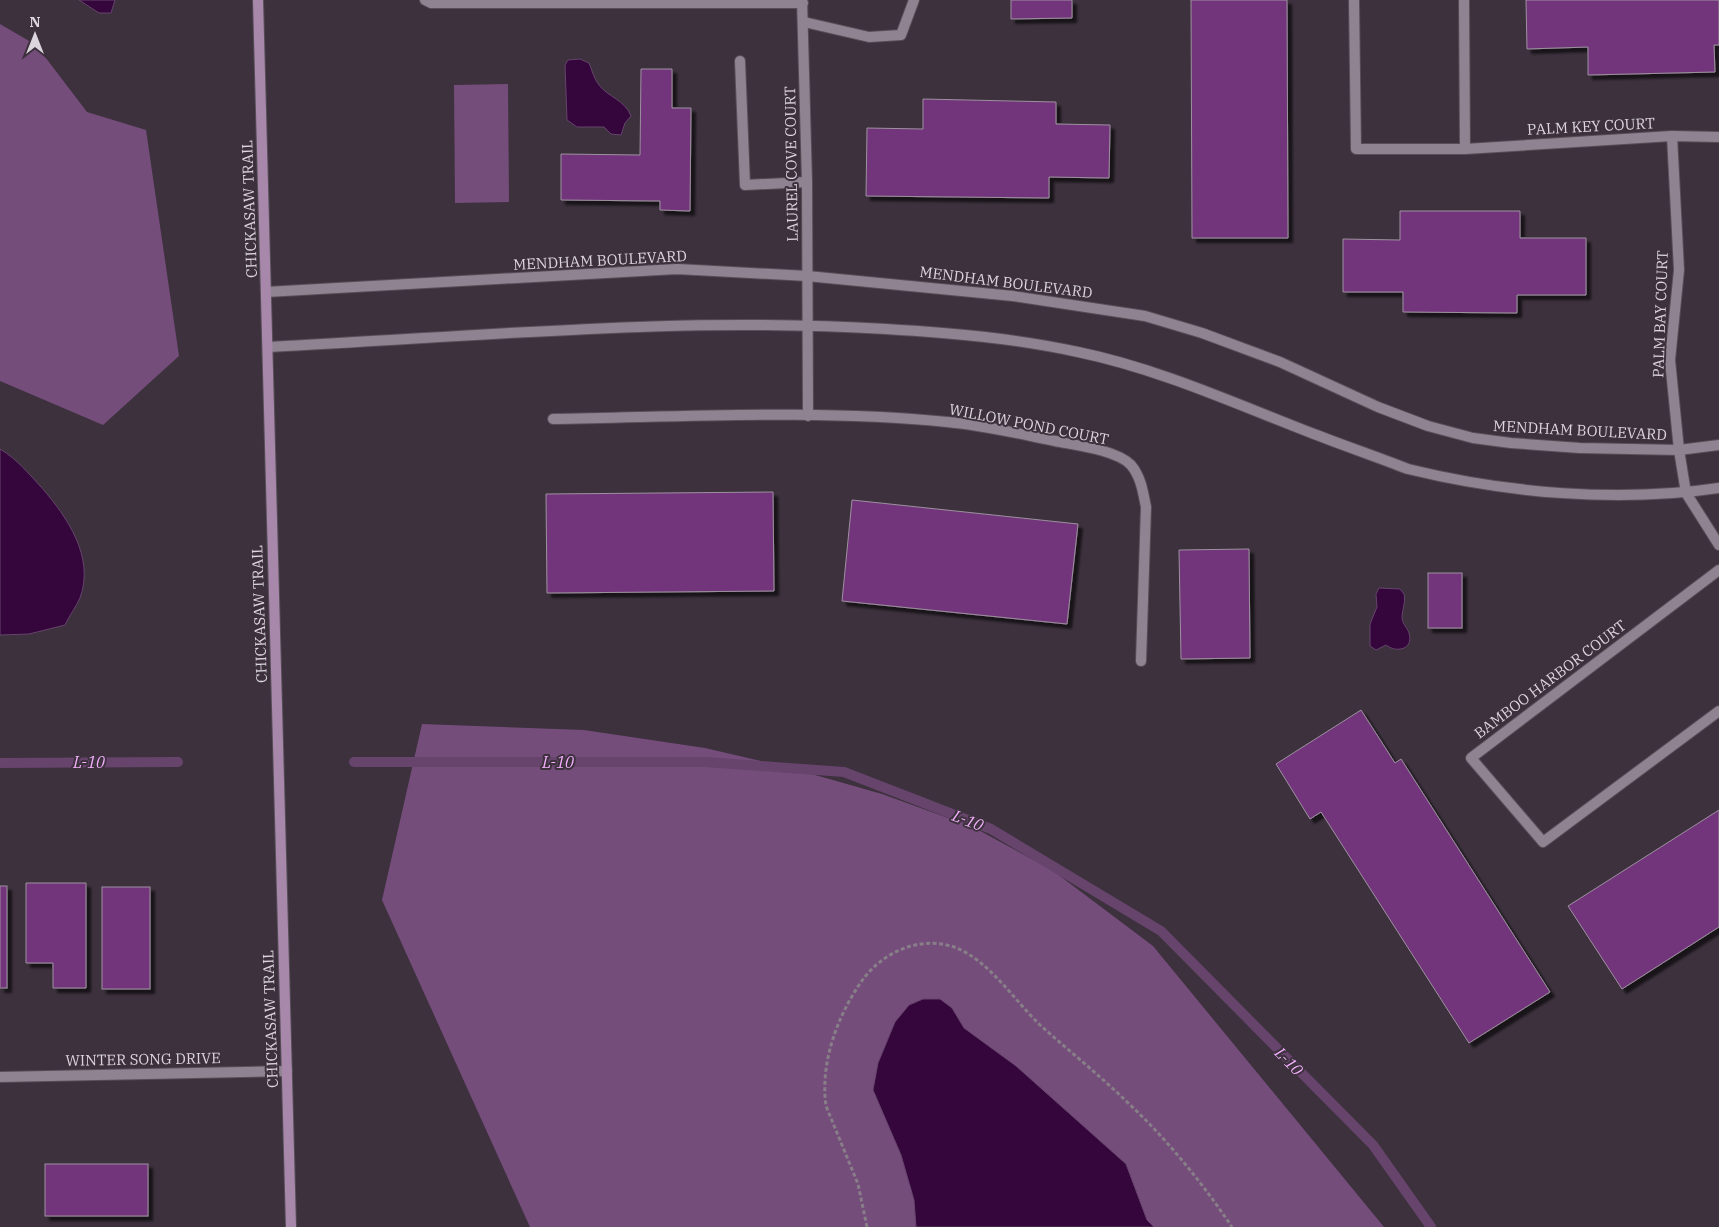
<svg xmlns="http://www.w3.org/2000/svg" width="1719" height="1227" font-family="'IBM Plex Serif',serif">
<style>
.green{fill:#754d7b}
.water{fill:#34063b;stroke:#66446c}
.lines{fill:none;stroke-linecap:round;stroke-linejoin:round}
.stream{stroke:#66446c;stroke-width:10}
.building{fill:#72367b;stroke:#9d919f;filter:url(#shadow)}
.lane-casing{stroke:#574e58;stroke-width:12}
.street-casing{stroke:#574e58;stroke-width:12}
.secondary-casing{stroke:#574e58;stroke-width:12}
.path{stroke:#877e88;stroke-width:3;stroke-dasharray:4 2.5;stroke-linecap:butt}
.lane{stroke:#908391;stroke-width:10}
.street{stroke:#908391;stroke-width:10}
.secondary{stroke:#a788aa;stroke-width:10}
.labels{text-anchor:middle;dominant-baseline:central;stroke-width:4;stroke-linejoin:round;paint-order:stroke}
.street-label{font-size:15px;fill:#dcd5dd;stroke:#3c313d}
.water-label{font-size:16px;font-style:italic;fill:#f5b1fe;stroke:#3c313d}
</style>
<defs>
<filter id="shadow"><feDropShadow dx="4.5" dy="4.5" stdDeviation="1" flood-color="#0009"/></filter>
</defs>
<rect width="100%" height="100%" fill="#3c313d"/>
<g class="green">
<polygon points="0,24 36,45 87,112 146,130 179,356 103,425 0,381"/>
<polygon points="508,84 509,202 455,203 454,85"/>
<polygon points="422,724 584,730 705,748 787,767 882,794 973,827 1052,870 1153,946 1384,1227 530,1227 382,900"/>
</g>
<g class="water">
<polygon points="79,0 115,0 111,13 99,13"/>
<path d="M 580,59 L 589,63 C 592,70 594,79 599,85 C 608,97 625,100 631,116 L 625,123 L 621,135 L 611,134 L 604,127 L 577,127 L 567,120 L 565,65 L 568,60 Z"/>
<path d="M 0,449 C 17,459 28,473 42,488 C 67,517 95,557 80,598 C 76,607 69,616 65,625 L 29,634 L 0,635 Z"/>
<path d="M 1379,588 L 1400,589 L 1404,594 C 1406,602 1402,610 1402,618 C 1403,625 1407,627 1409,633 C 1414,650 1396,653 1386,645 L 1376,650 L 1370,646 L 1370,624 L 1377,607 L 1376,594 Z"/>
<polygon points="923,999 940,999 952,1008 964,1028 1016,1066 1126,1164 1147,1220 1154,1227 916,1227 914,1200 901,1155 873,1090 878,1063 895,1022 909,1005"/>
</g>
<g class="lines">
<g class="stream">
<polyline points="354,762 705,762 844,772 991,829 1161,931 1373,1145 1431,1227"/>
<polyline points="0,763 178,762"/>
</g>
</g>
<g class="building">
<polygon points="1011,0 1072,0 1072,18 1011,19"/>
<polygon points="1191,0 1287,0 1288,238 1192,238"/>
<polygon points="1526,0 1719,0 1719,45 1714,45 1715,72 1588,75 1588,47 1527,49"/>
<polygon points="641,69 672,69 672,108 691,108 690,211 660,210 660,201 561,200 561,154 640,155"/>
<polygon points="923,99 1056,102 1056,124 1110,125 1109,178 1049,177 1049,198 866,196 867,128 923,129"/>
<polygon points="1400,211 1520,211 1520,238 1586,238 1586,295 1517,295 1517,313 1403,312 1403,292 1343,292 1343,239 1400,240"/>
<polygon points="773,492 774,591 547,593 546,494"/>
<polygon points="852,500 1078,524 1067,624 842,601"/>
<polygon points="1249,549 1250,658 1181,659 1179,550"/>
<rect x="1428" y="573" width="34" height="55"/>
<polygon points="1361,710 1395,763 1401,759 1550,992 1469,1043 1321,812 1310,819 1276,764"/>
<polygon points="1719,810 1719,927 1622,989 1568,906"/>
<polygon points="26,883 86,883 86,988 53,988 53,963 26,963"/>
<rect x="0" y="886" width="7" height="102"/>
<rect x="102" y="887" width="48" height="102"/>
<rect x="45" y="1164" width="103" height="52"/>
</g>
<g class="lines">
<g class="lane-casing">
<g id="lane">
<polyline points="425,0 431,3 803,3"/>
<polyline points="802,0 807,182 808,416"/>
<polyline points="1354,0 1356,149 1465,149 1672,136 1719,137"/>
<polyline points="1464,0 1465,149"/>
<polyline points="804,22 869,37 901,35 914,0"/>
<polyline points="740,61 745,185 807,182"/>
<polyline points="1672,136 1679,270 1670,360 1679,450 1686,493 1719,545"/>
<path d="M 553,419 C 684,417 817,409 947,422 C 983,425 1020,434 1055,441 C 1075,445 1117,450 1131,465 C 1141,477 1143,492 1146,507 L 1141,661"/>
<polyline points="1719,570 1471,758 1543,842 1719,711"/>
</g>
</g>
<g class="street-casing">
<g id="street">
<polyline points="266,292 677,269 807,276 1013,296 1145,316 1202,333 1280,362 1378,407 1428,426 1473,438 1511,443 1580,448 1679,450 1719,445"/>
<path d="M 268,347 C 474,337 680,316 886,329 C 951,333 1014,338 1078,352 C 1160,369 1236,404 1314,434 C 1345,446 1377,457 1408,469 C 1506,493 1618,503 1719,488"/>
<polyline points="0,1077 287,1071"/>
</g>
</g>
<g class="secondary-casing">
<polyline id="secondary" points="258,0 291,1227"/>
</g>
<path class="path" d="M 867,1227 L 858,1184 L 826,1106 C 820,1063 837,1017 861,982 C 881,953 919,935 954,947 C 989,960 1014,1000 1040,1025 C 1068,1050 1098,1074 1125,1100 C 1166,1138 1201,1181 1232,1227"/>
<use href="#lane" class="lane"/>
<use href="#street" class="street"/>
<use href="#secondary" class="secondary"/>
</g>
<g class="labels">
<g class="street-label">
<text transform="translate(1591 126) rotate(-3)">PALM KEY COURT</text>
<text transform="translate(791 164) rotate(-91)">LAUREL COVE COURT</text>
<text transform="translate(249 209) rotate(-92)">CHICKASAW TRAIL</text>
<text transform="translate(600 260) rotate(-3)">MENDHAM BOULEVARD</text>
<text transform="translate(1006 282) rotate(7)">MENDHAM BOULEVARD</text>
<text transform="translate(1660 314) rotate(-88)">PALM BAY COURT</text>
<text transform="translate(1029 424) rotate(11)">WILLOW POND COURT</text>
<text transform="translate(1580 430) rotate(3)">MENDHAM BOULEVARD</text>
<text transform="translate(259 614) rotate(-92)">CHICKASAW TRAIL</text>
<text transform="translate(1550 679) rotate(-37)">BAMBOO HARBOR COURT</text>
<text transform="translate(270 1019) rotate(-92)">CHICKASAW TRAIL</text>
<text transform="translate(143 1059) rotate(-1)">WINTER SONG DRIVE</text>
</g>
<g class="water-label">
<text x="89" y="762">L-10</text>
<text x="558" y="762">L-10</text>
<text transform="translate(968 820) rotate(21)">L-10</text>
<text transform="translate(1289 1061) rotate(45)">L-10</text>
</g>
</g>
<g transform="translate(35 35)" stroke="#3c313d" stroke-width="4" paint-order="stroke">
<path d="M0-4L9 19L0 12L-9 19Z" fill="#dcd5dd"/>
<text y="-8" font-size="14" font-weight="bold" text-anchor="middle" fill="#dcd5dd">N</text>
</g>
</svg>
